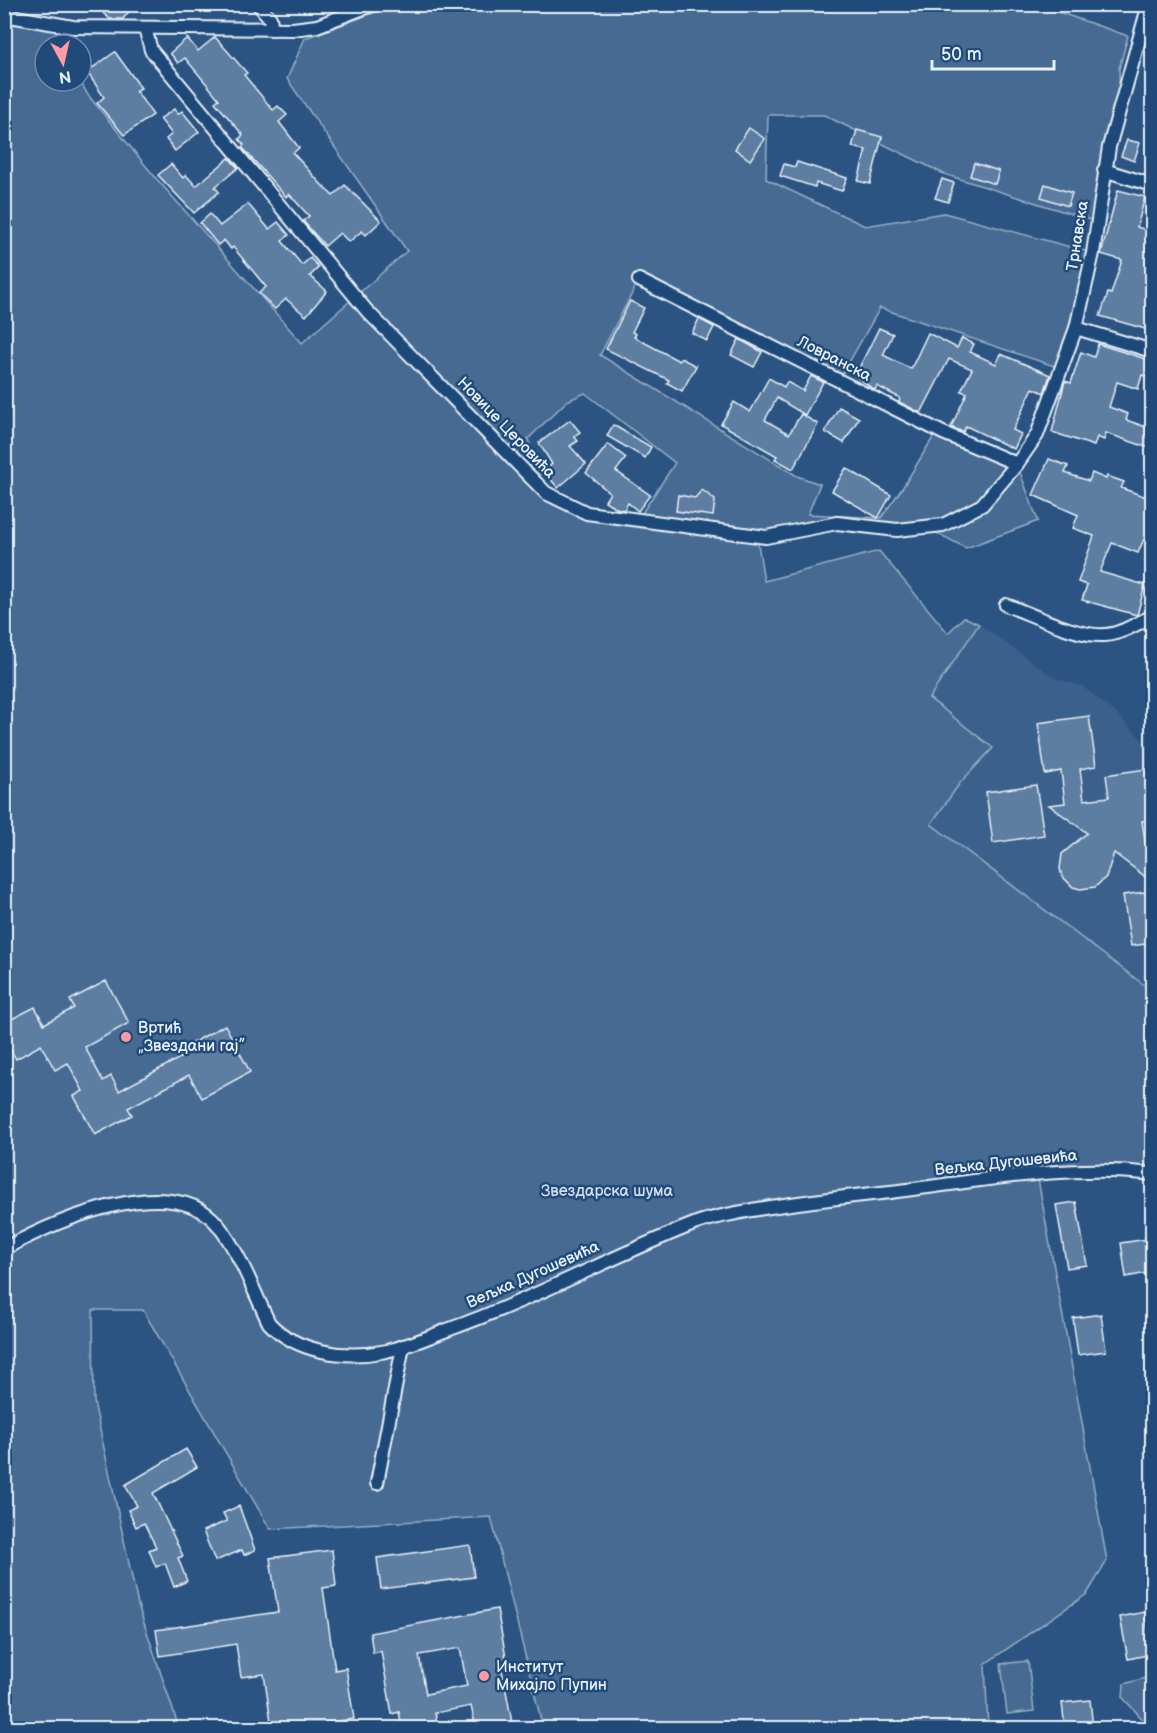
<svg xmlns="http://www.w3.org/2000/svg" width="1157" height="1733" font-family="'Balsamiq Sans',sans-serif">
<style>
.built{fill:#3a608b}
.green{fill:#476b93;stroke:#98aec6;stroke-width:1.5;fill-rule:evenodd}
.building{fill:#5d7da1;stroke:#e8f1f8;stroke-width:1.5;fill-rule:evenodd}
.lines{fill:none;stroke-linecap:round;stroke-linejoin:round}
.minor-casing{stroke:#e8f1f8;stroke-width:16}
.minor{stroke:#1f4a7a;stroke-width:12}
.poi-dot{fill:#ff9aa2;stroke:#1f4a7a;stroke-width:2}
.labels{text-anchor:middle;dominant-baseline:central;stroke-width:5;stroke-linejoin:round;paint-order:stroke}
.street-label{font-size:16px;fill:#e8f1f8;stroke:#1f4a7a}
.poi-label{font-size:16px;fill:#e8f1f8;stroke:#1f4a7a;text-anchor:start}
.park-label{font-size:16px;fill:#d0dde9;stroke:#1f4a7a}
</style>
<rect width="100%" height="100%" fill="#2b5482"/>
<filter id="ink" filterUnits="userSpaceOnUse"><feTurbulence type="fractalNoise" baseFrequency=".0167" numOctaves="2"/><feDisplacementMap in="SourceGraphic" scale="12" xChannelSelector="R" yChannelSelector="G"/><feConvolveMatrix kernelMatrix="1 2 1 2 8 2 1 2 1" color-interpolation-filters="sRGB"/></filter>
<g filter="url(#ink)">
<polygon class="built" points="979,624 1055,678 1082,686 1116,713 1152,750 1152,1059 950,905 923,790 929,698"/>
<g class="green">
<path d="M 1035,4 L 1128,36 L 1119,69 L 1120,99 L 1097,222 L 944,174 L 824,115 L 768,115 L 766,179 L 865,226 L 944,213 L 1093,253 L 1063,369 L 880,308 L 839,380 L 1017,464 L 1038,521 L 966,548 L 927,528 L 841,523 L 757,537 L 764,581 L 879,551 L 948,633 L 964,617 L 979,624 L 929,698 L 993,748 L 960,783 L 931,824 L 1152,991 L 1152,1174 L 1038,1179 L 1107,1561 L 1087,1594 L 985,1664 L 988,1728 L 543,1728 L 491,1517 L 270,1529 L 143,1310 L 93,1310 L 94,1402 L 138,1605 L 179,1728 L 5,1728 L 5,15 L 60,26 L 61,45 L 45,45 L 45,81 L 80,81 L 88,95 L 155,177 L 302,343 L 407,251 L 287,79 L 305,38 L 395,5 ZM 639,280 L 937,431 L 903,487 L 881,518 L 808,514 L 820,484 L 797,476 L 600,355 ZM 585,393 L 675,463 L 638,519 L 557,500 L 546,493 L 528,439 L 567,401 Z"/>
<polygon points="1028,1661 1034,1711 1007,1714 1001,1664"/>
<polygon points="1152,1676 1152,1728 1151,1728 1123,1698 1124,1684"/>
</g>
<g class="building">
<polygon points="93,4 135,4 123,19 110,19"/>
<polygon points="215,37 247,73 244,75 273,110 278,106 287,115 279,122 299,148 293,153 321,184 333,196 345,185 381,221 366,235 362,231 349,242 340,233 325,246 303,221 309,216 289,194 286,197 242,147 244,145 239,139 243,135 215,102 219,99 185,58 178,63 170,53 187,38 198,51"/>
<polygon points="115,52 141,88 136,91 153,115 124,135 97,103 104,97 87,72"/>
<polygon points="174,109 178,114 182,111 199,132 175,151 166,139 172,134 160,119"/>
<polygon points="749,128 765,139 750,160 735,149"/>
<polygon points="857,130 882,137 870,184 858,181 866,150 852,147"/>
<polygon points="1127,140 1140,143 1134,161 1121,156"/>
<polygon points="229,158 238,168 215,187 219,192 194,213 158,175 171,164 183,178 186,175 196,186"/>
<polygon points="797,162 847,178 842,191 816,183 815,187 780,176 784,164 795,167"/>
<polygon points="974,163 999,171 995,184 970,176"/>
<polygon points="942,179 954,183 948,202 935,198"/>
<polygon points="1045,184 1072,193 1068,206 1041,197"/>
<polygon points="1118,190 1145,197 1137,227 1152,232 1152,331 1100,316 1108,293 1111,294 1122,260 1101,254"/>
<polygon points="248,204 269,229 278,222 289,235 282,241 302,265 310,258 319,267 310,276 327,291 306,316 286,299 275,309 259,293 266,287 233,247 231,249 224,240 218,245 200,223 210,214 220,226"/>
<polygon points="630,301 644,308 632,332 636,334 634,337 679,361 681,358 696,366 682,391 667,383 669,380 606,349"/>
<polygon points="699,319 714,327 707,341 692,333"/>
<polygon points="879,328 893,334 883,355 911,369 928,333 957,348 962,338 974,344 970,352 996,364 1001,354 1050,375 1044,393 1033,388 1013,430 1021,434 1014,449 966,426 963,432 951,427 967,393 961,391 972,369 949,359 921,413 899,402 900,398 877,386 875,390 855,376"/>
<polygon points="739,339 762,352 754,367 731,355"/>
<polygon points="1098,344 1152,361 1148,377 1142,375 1138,389 1117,382 1109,407 1128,414 1126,420 1152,429 1152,449 1106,433 1104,440 1097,437 1094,446 1052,432 1065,381 1071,383 1081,352 1094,357"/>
<polygon points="811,376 823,382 805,415 777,398 765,420 789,434 801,414 818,424 793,469 775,459 777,456 721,424 734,402 750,412 769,378 784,387 787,382 803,391"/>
<polygon points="839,407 859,418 844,443 825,432"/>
<polygon points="570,420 580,432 574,436 578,441 570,446 586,464 558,488 544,471 552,464 539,443"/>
<polygon points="613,425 651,447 645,458 607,436"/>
<polygon points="608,444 626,458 616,471 650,495 638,511 628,503 624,510 616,508 605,501 610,493 586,473"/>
<polygon points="1049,459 1068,466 1065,473 1089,481 1092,473 1106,479 1107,476 1124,482 1121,488 1152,499 1152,542 1144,539 1138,553 1112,543 1100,572 1145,585 1137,615 1082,600 1087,585 1078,582 1094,536 1073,528 1078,515 1033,495"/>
<polygon points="846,468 891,495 878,518 832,491"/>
<polygon points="702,490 715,500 713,516 676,511 678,495 695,498"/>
<polygon points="1089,716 1096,766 1080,769 1084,800 1109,797 1106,775 1152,768 1152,820 1142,821 1146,847 1152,846 1152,865 1149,866 1151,881 1114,853 1106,877 1095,887 1080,889 1073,887 1062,876 1060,869 1062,854 1087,833 1049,805 1065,803 1061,771 1045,774 1038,723"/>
<polygon points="1036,785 1044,835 993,843 986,792"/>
<polygon points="1152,891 1152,943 1131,946 1123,895"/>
<polygon points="106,981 129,1023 85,1047 103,1081 111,1076 119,1091 180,1058 177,1051 225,1025 250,1072 202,1098 189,1075 128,1108 132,1115 95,1135 74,1096 83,1091 68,1063 55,1070 41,1045 16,1059 4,1038 4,1023 35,1007 44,1024 74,1008 70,1000"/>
<polygon points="1076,1202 1087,1265 1067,1268 1056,1205"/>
<polygon points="1147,1239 1152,1272 1126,1277 1121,1243"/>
<polygon points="1101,1314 1106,1351 1078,1355 1073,1318"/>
<polygon points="186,1449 197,1467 153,1493 183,1556 178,1558 187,1581 174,1587 165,1563 156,1567 149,1550 156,1547 144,1523 136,1527 128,1510 137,1506 125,1485"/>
<polygon points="239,1506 255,1550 244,1555 242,1550 215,1561 203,1531 227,1521 223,1513"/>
<polygon points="470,1545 474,1577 381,1589 377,1558"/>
<polygon points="332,1550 336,1586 323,1588 335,1670 346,1668 354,1719 325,1723 325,1728 300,1728 300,1726 272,1728 264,1674 241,1677 236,1644 160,1656 156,1630 278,1612 270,1558"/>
<path d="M 497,1609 L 507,1663 L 501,1665 L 513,1728 L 476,1728 L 471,1706 L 435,1713 L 438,1728 L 402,1728 L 399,1712 L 392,1714 L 381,1651 L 373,1653 L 370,1633 ZM 460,1648 L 467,1686 L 426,1694 L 419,1655 Z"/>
<polygon points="1145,1612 1152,1654 1128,1659 1120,1617"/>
<polygon points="1090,1700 1093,1728 1065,1728 1062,1703"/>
</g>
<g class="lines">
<g class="minor-casing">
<g id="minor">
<polyline points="258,4 270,18 272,29"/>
<polyline points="4,15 73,27 293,29 317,26 374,4"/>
<polyline points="145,28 151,50 367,311 546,493 587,513 766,537 837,523 897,530 943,525 982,505 1017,464 1037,435 1076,328 1093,253 1109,147 1149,4"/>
<polyline points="1104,170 1152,185"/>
<polyline points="639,280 943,433 1017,464"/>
<polyline points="1076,328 1152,351"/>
<path d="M 1006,605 C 1034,615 1076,637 1105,635 C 1121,634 1138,623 1152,616"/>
<path d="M 4,1249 C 55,1221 173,1169 218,1225 C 240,1253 254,1292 269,1323 C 296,1352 344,1359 381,1352 C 404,1348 426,1338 447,1330 C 532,1300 610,1257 694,1224 C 712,1217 733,1214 752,1210 C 798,1202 844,1197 890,1192 C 976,1182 1066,1163 1152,1174"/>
<polyline points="377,1483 403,1346"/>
</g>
</g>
<use href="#minor" class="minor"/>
</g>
</g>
<g class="poi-dot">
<circle cx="126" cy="1037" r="6"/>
<circle cx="484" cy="1676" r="6"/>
</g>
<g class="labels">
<g class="street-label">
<text transform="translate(1078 236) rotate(-81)">Трнавска</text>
<text transform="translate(834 359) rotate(27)">Ловранска</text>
<text transform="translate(506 428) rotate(46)">Новице Церовића</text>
<text transform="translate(1006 1163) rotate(-6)">Вељка Дугошевића</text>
<text transform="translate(533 1275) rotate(-24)">Вељка Дугошевића</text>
</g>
<g class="poi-label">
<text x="138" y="1028">Вртић<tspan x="138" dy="18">„Звездани гај”</tspan></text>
<text x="496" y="1667">Институт<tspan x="496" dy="18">Михајло Пупин</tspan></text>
</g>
<g class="park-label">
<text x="607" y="1191">Звездарска шума</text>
</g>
</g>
<rect width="1157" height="1733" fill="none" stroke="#1f4a7a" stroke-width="24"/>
<rect x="12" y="12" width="1133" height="1709" fill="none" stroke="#e8f1f8" stroke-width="2" filter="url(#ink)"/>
<g transform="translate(63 63) rotate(172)"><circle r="28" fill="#1f4a7a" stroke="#6f8dac" stroke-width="1.5"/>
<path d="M0-4.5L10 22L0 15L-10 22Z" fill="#ff9aa2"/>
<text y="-9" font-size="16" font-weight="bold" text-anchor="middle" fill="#e8f1f8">N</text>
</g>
<path d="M932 60v9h122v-9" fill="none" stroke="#e8f1f8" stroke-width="3"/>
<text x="941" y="60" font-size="18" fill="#e8f1f8" stroke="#1f4a7a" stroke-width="4.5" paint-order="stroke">50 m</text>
</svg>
